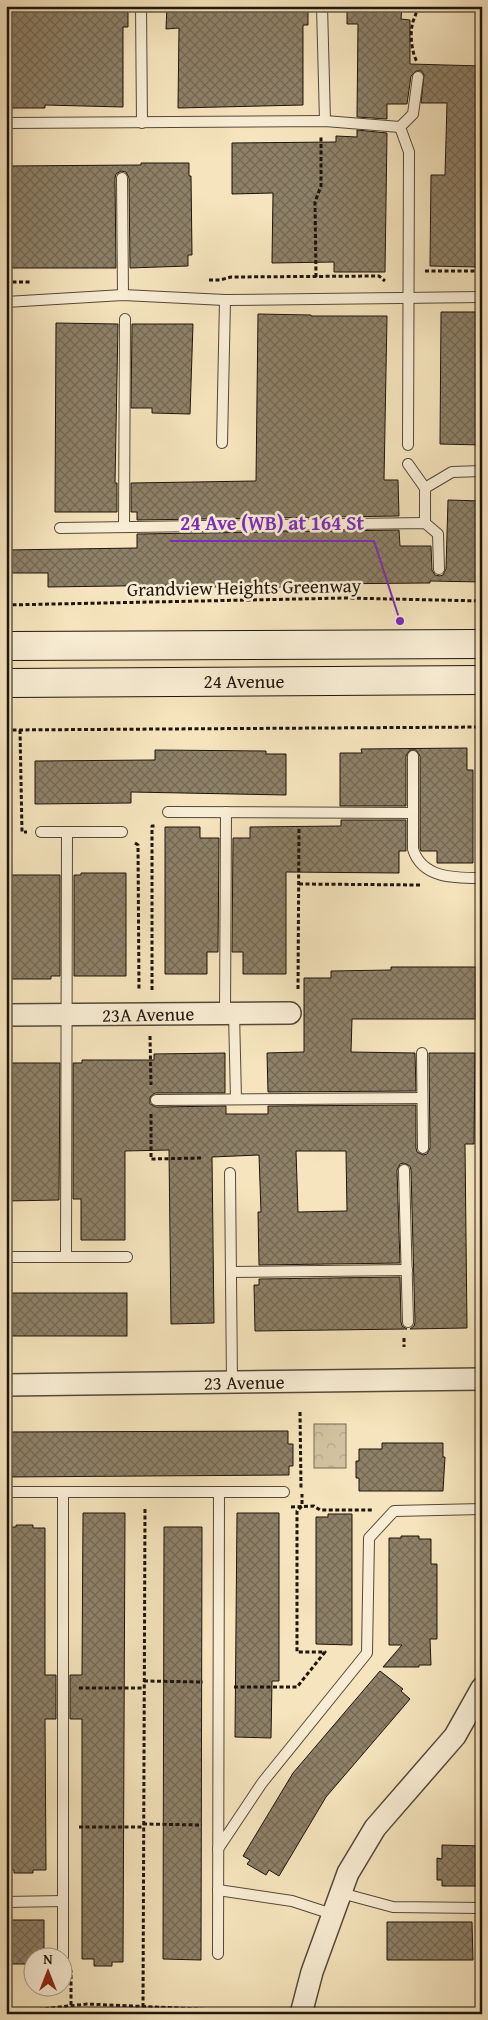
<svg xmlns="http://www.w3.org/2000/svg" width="488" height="2020" font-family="'Gentium Book Plus',serif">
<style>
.forest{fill:url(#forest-crowns);stroke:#786b55}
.building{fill:url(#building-cross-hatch);stroke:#1f150b;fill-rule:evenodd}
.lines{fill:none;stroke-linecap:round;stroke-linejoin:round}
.lane-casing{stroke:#544938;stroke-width:12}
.street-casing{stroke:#544938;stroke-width:24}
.secondary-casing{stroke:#1f150b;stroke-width:30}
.path{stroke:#1f150b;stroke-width:3;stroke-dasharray:4 2.5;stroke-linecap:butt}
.lane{stroke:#f8edd4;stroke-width:10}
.street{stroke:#f8edd4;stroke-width:21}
.secondary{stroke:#f8edd4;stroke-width:28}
.labels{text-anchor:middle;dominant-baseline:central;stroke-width:5;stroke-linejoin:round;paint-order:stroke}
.street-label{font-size:19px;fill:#1f150b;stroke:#f8edd4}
.leader{fill:none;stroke:#7b2cbf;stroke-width:2}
.callout-dot{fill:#7b2cbf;stroke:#f8edd4;stroke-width:2}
.callout-label{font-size:20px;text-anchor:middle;font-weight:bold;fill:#7b2cbf;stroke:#f8edd4;stroke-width:5;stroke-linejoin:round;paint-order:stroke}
</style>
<defs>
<pattern id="forest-crowns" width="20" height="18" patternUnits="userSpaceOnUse" patternTransform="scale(1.25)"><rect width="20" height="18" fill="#d1c19f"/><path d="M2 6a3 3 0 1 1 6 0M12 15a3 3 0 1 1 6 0" fill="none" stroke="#b3a588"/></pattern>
<pattern id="building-cross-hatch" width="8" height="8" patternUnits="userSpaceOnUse" patternTransform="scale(1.25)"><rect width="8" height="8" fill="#8e8168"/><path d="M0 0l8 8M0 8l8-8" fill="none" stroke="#736854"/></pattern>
</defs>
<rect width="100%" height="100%" fill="#f5e4bd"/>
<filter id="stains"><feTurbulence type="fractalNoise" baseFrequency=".004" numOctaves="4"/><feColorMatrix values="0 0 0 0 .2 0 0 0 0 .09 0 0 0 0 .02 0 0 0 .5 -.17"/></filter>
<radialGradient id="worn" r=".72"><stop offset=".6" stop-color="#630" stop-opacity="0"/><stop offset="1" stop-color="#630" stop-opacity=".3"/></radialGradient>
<rect class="forest" x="314" y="1424" width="32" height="44"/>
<g class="building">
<polygon points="6,6 128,6 128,27 123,27 123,107 45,105 45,108 6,108"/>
<polygon points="167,6 308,6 308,25 303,25 303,105 178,108 179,28 166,29"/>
<polygon points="347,6 402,6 401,19 410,20 410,64 482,66 482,168 478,168 479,267 430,266 431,175 445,175 447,103 421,103 424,75 422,71 416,71 411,76 407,104 387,104 387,119 357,117 358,24 347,24"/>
<polygon points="357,130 387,133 385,272 334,272 334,262 272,263 273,193 232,194 232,143 336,142 336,136 357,137"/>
<polygon points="141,163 189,163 189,176 191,176 192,255 188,255 188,266 130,268 129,178 126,172 121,171 116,174 115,178 116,268 6,268 6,166 141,165"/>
<polygon points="441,312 482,312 482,445 440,444"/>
<polygon points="258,314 311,315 311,316 387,316 384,480 398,480 399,516 137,520 137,512 131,512 131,483 256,481"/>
<polygon points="56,323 118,324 115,483 117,483 117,512 55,512"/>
<polygon points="132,324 193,324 190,414 152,413 152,408 131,408"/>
<polygon points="448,500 482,501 482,582 430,581 430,583 314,584 313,587 185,587 185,585 48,587 48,573 6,573 6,550 137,548 137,534 399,530 400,546 431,546 432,570 435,575 440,576 443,575 446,569"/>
<polygon points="467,748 467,770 473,770 473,863 437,863 437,851 421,851 420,848 420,756 416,750 410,750 406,756 406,806 340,806 340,753 362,753 361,749"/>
<polygon points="155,750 266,751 266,754 286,754 286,795 131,792 131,803 35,804 35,761 155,760"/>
<polygon points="341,820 406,820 406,851 399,851 399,873 286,872 286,974 243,974 243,952 232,952 233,838 250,838 250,827 341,826"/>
<polygon points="165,827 200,827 200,838 219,838 218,952 207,952 207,974 165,974"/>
<polygon points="81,873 126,873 126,976 74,976 74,875 81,875"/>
<polygon points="6,875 60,875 60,976 51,976 51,979 6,979"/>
<polygon points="391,967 476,967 476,1019 352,1019 351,1052 415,1053 416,1091 268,1092 267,1053 304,1052 304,978 331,978 331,971 391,970"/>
<path d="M 225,1053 L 225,1093 L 155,1093 L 150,1097 L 150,1104 L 156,1107 L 226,1106 L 226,1114 L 268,1114 L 268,1106 L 416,1105 L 416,1148 L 417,1152 L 423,1155 L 427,1154 L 430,1148 L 429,1053 L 475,1053 L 474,1144 L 465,1144 L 467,1328 L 410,1329 L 414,1326 L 415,1322 L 411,1170 L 410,1166 L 404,1163 L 400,1164 L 397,1170 L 400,1263 L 259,1265 L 258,1212 L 261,1212 L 259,1155 L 212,1157 L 214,1323 L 171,1324 L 169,1150 L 125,1151 L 125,1240 L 81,1240 L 81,1199 L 73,1199 L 73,1063 L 82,1063 L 82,1060 L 154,1060 L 154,1054 ZM 296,1151 L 346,1151 L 347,1211 L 298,1212 Z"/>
<polygon points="6,1063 60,1063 59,1200 7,1201"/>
<polygon points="400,1277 401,1322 402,1326 407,1329 255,1331 254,1285 259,1285 259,1279"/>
<rect x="6" y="1293" width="121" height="43"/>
<polygon points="288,1431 288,1444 293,1444 293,1466 289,1466 289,1475 6,1477 6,1432"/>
<polygon points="382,1443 443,1443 443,1457 445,1457 443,1491 359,1491 359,1478 356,1478 356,1461 359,1461 359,1449 382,1449"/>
<polygon points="83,1513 125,1513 123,1962 112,1962 112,1966 94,1966 94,1959 82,1959 82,1719 70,1719 70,1675 82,1675"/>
<polygon points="237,1513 279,1513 279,1681 272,1681 271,1738 235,1737"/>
<polygon points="328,1514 352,1514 352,1645 316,1644 316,1517 328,1517"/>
<polygon points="16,1525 33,1525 33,1528 45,1528 45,1675 56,1675 56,1719 45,1719 46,1870 33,1870 33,1873 14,1873 14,1870 6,1869 6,1527 16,1527"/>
<polygon points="164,1527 202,1527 201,1960 163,1959"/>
<polygon points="401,1536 419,1536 419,1539 431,1539 431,1564 437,1564 437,1639 430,1639 431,1665 419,1665 419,1667 383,1667 402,1645 389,1645 389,1538 401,1538"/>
<polygon points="380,1671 403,1689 401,1691 410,1699 326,1797 279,1876 269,1870 266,1875 247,1864 250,1860 243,1856 293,1773"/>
<polygon points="442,1845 482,1846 482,1886 442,1886 442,1880 437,1880 437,1858 442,1859"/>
<polygon points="6,1920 44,1920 44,1958 32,1958 32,1964 6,1964"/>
<polygon points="387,1922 472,1922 473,1960 387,1960"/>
</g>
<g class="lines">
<g class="lane-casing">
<g id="lane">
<polyline points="141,6 142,123"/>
<polyline points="322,6 325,121"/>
<polyline points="6,123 325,121 400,127"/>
<polyline points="122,178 123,295"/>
<polyline points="6,302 123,295 225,300"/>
<polyline points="222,443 225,300 482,297"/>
<polyline points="408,445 409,152 400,127 413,114 418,77"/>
<polyline points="408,464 425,488 425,523"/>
<polyline points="425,488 452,472 482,471"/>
<polyline points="124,527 125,319"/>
<polyline points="60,528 425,523 438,534 439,569"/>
<path d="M 413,756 L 413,849 C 422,879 456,878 482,878"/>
<polyline points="168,812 413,813"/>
<polyline points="41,832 122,832"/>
<polyline points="225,1013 226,812"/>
<polyline points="234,1013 236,1099"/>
<polyline points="422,1053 423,1148"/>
<polyline points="156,1100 422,1098"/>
<polyline points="404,1170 408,1322"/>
<polyline points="230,1173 232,1382"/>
<polyline points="6,1257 127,1257"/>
<polyline points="66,1257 67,832"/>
<polyline points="231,1272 407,1270"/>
<polyline points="6,1492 284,1492"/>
<polyline points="218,1849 262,1783 367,1653 369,1538 394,1511 482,1509"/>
<polyline points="218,1890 292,1901 332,1914"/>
<polyline points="341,1893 393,1907 481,1908"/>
<polyline points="6,1902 63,1901"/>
<polyline points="218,1954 219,1492"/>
<polyline points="63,1957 63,1492"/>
</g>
</g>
<g class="street-casing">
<g id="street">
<polyline points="6,1015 290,1013"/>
<polyline points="6,1385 482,1379"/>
<polyline points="301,2014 312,1972 348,1873 375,1828 455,1736 482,1688"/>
</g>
</g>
<g class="secondary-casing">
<g id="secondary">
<polyline points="6,646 482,644"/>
<polyline points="6,683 482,680"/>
</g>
</g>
<g class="path">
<path d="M 416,6 C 418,14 413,18 412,26 C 410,36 412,53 417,62"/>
<polyline points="425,271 482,271"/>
<polyline points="316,277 315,202 321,186 321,136"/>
<polyline points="209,280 220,280 231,277 379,276 385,281"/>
<polyline points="6,282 32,282"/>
<polyline points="6,605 346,598 482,601"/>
<polyline points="6,730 482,727"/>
<polyline points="20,730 22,832 27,832"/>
<polyline points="135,843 138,845 139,991"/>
<polyline points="299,884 421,885"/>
<polyline points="298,989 299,827"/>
<polyline points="152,990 152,826 157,826"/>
<polyline points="150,1036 151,1085"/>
<polyline points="151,1114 151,1159 202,1158"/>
<polyline points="404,1338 404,1347"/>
<polyline points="300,1412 301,1488"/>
<polyline points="291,1507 314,1506 320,1510 372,1510"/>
<polyline points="144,1681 203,1682"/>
<polyline points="234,1687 297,1687 325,1652 297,1652 297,1511 302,1506 302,1494"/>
<polyline points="79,1688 144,1688"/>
<polyline points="143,1824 202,1825"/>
<polyline points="79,1827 143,1827"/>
<polyline points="71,2005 71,1970"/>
<polyline points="143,2007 145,1508"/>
<polyline points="6,2013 87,2004 200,2009 226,2012 230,2014"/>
</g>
<use href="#lane" class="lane"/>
<use href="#street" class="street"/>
<use href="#secondary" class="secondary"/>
</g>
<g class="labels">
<g class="street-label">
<text transform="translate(244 587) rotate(-1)">Grandview Heights Greenway</text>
<text x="244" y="681">24 Avenue</text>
<text transform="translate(148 1014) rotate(-1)">23A Avenue</text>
<text transform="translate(244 1382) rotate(-1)">23 Avenue</text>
</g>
</g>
<path class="leader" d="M400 621L374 541H170"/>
<circle class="callout-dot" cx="400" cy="621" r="5"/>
<g class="callout-label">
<text x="272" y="530">24 Ave (WB) at 164 St</text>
</g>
<rect width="488" height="2020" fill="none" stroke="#f5e4bd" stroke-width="25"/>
<rect x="8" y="8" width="473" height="2005" fill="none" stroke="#1f150b" stroke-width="2.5"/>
<rect x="12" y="12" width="463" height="1995" fill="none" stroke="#1f150b"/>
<g transform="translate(48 1972)"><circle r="24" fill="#f8edd4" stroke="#a19784"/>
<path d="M0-4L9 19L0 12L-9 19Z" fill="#8f2418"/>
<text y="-8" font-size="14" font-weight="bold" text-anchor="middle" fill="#1f150b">N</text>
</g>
<rect width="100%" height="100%" filter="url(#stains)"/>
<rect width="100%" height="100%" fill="url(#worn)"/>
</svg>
